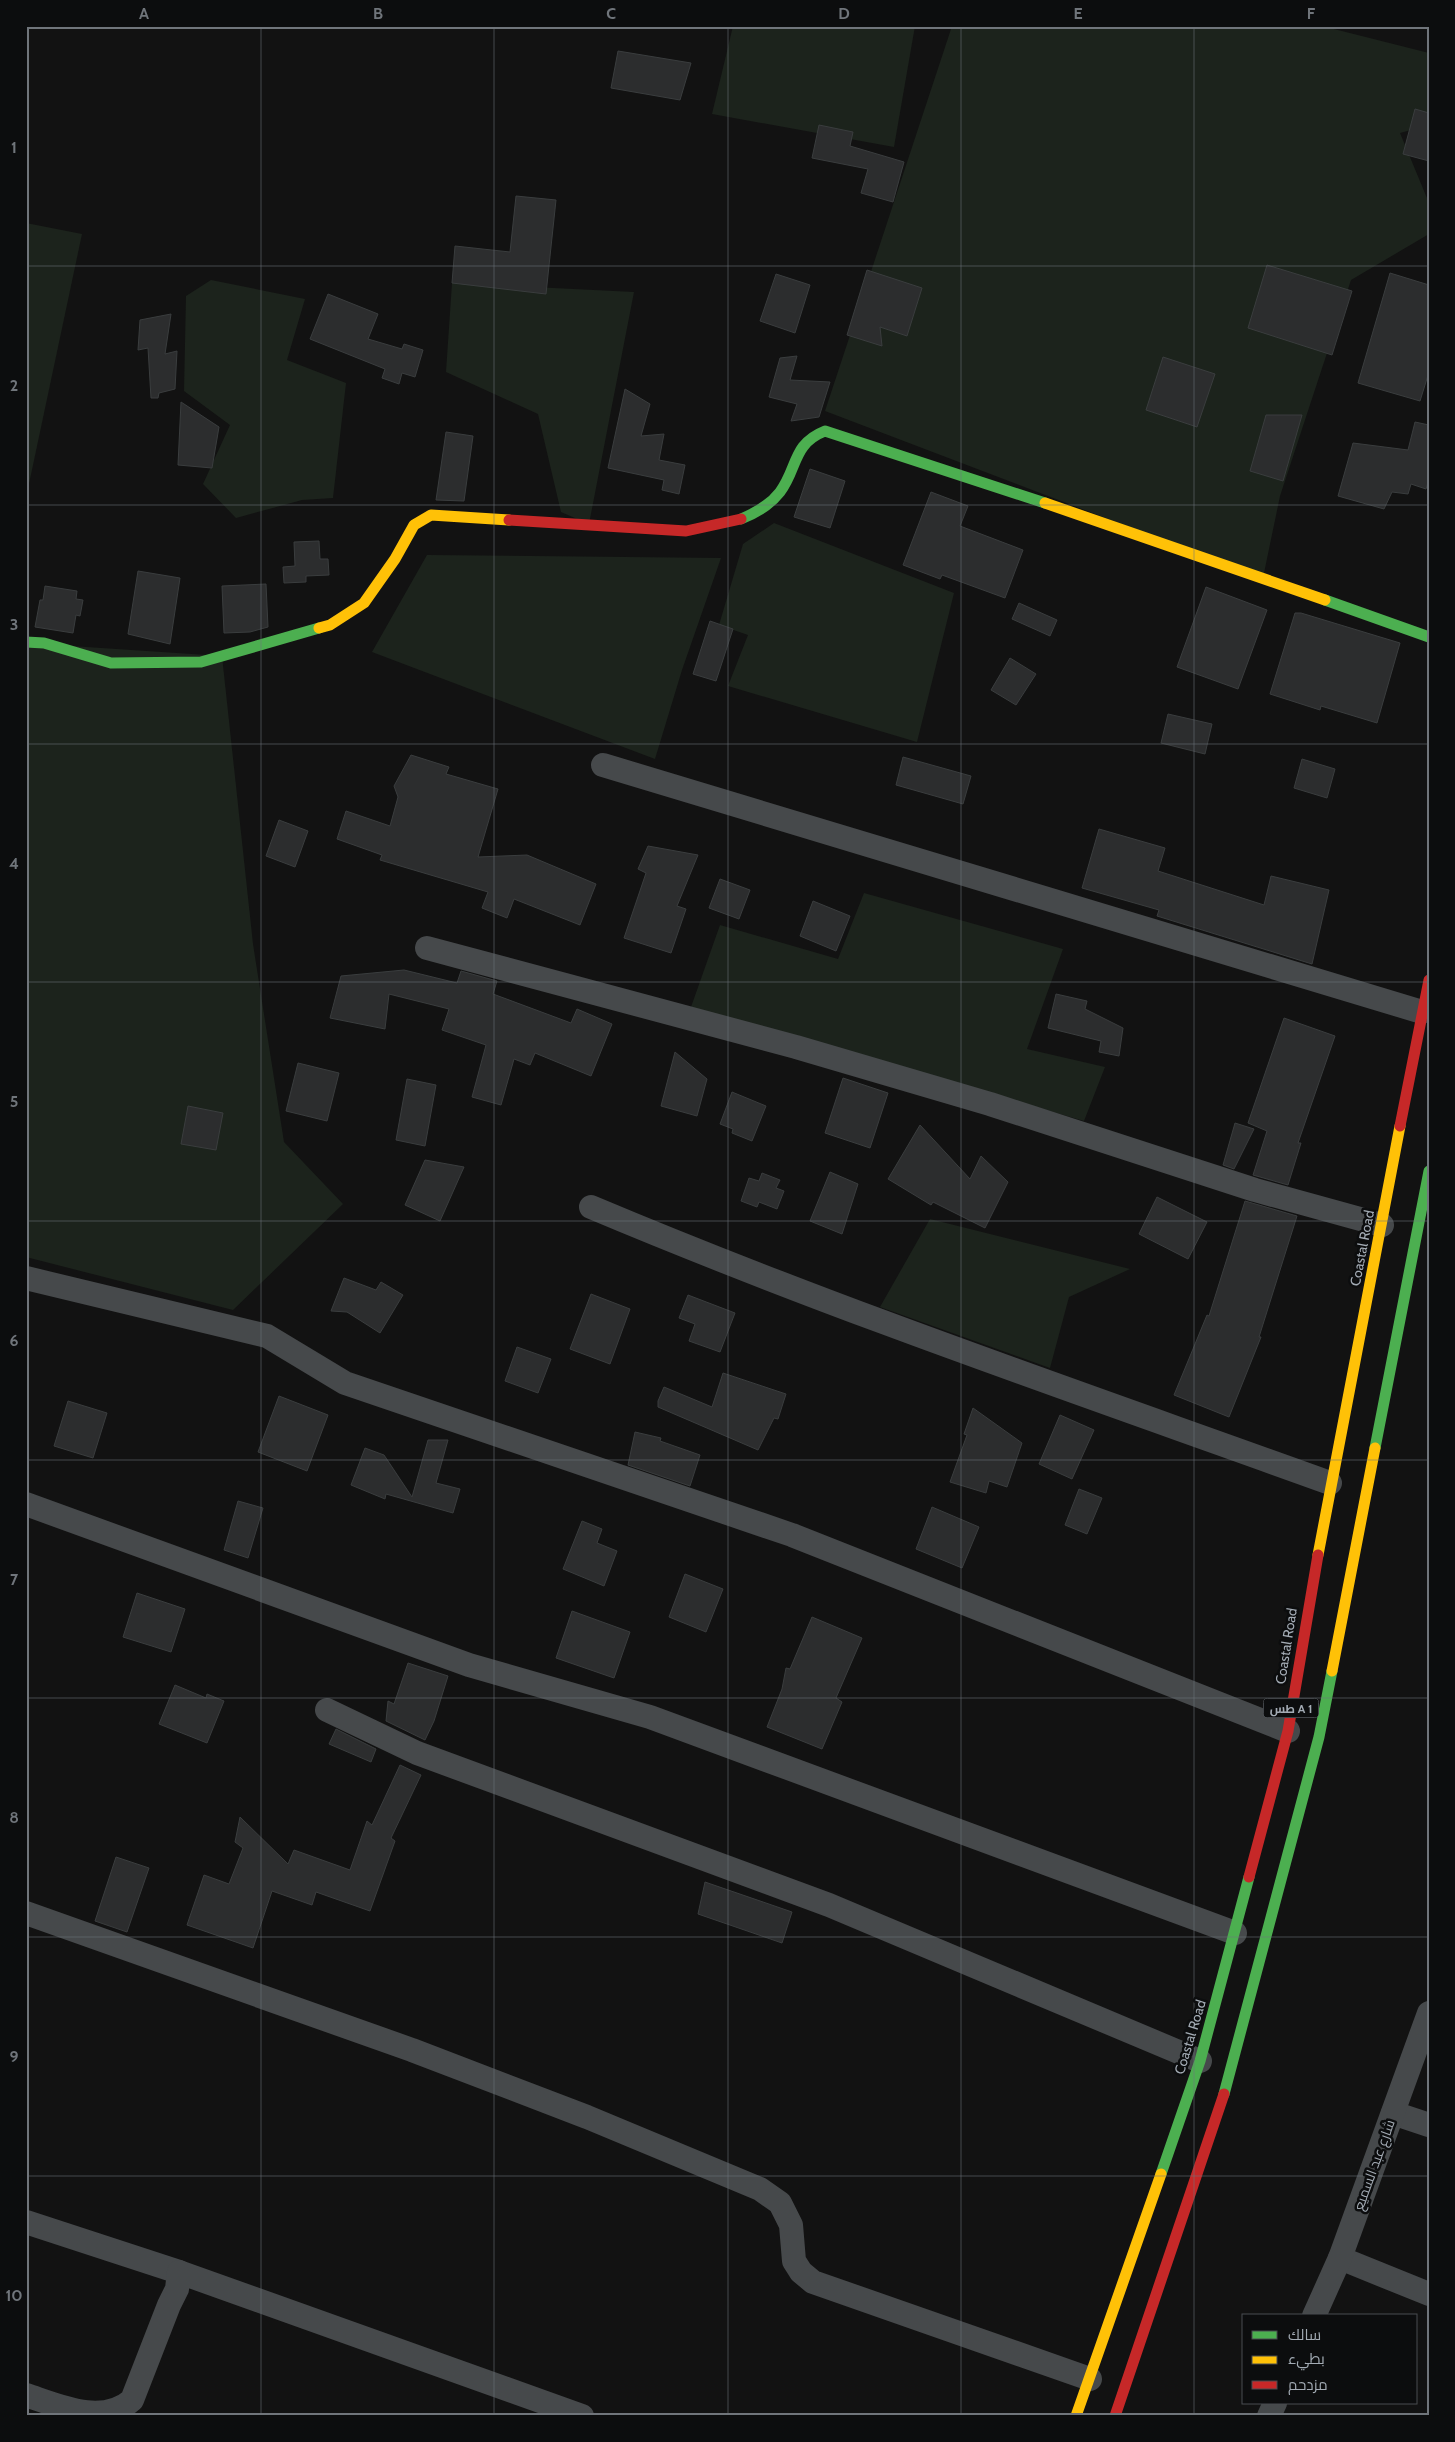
<svg xmlns="http://www.w3.org/2000/svg" width="1455" height="2442" font-family="Cabin,Cairo,sans-serif">
<style>
.green{fill:#1c231c}
.building{fill:#2c2d2e;stroke:#3a3d3e}
.lines{fill:none;stroke-linecap:round;stroke-linejoin:round}
.street{stroke:#46494b;stroke-width:24}
.fast{stroke:#4caf50;stroke-width:11}
.slow{stroke:#ffc107;stroke-width:11}
.jam{stroke:#c62828;stroke-width:11}
.grid{fill:none;stroke:#70757b;stroke-width:1;stroke-opacity:0.55}
.labels{text-anchor:middle;dominant-baseline:central;stroke-width:5;stroke-linejoin:round;paint-order:stroke}
.shield{fill:#0c0d0e;stroke:#767c82;stroke-width:1}
.shield-label{font-size:12px;font-weight:bold;fill:#a3abb4}
.street-label{font-size:14px;fill:#a3abb4;stroke:#0c0d0e}
.neatline{fill:none;stroke:#70757b;stroke-width:2}
.grid-label{font-size:16px;text-anchor:middle;font-weight:bold;fill:#70757b}
</style>
<rect width="100%" height="100%" fill="#121212"/>
<g class="green">
<polygon points="733,26 915,26 894,147 712,114"/>
<polygon points="952,26 1322,26 1429,53 1429,125 1400,133 1429,203 1429,234 1351,280 1280,496 1263,578 825,411"/>
<polygon points="26,223 82,234 26,498"/>
<polygon points="211,280 305,299 287,360 346,383 333,498 302,500 236,518 203,484 230,425 184,391 186,296"/>
<polygon points="452,283 634,292 589,524 561,512 538,414 446,372"/>
<polygon points="774,523 954,593 917,742 728,686 748,635 719,625 743,544"/>
<polygon points="427,555 721,558 682,670 655,759 372,652"/>
<polygon points="26,643 222,656 253,944 284,1142 343,1204 233,1310 26,1257"/>
<polygon points="864,893 1063,949 1027,1049 1105,1067 1084,1121 691,1007 720,925 838,959"/>
<polygon points="930,1219 1130,1269 1069,1297 1050,1368 880,1307"/>
</g>
<g class="building">
<polygon points="618,51 691,63 680,100 611,88"/>
<polygon points="1415,109 1429,113 1429,161 1403,154"/>
<polygon points="819,125 853,132 850,146 904,162 893,202 861,193 868,169 812,158"/>
<polygon points="516,196 556,200 546,294 452,283 455,246 510,252"/>
<polygon points="1267,265 1352,291 1332,355 1248,328"/>
<polygon points="867,270 922,288 907,336 880,327 882,346 847,335"/>
<polygon points="1390,273 1429,285 1429,372 1420,401 1358,383"/>
<polygon points="776,274 810,285 795,333 760,321"/>
<polygon points="328,294 378,314 368,339 402,349 404,344 423,350 415,377 402,373 399,384 382,378 385,369 310,339"/>
<polygon points="171,314 165,354 177,351 175,389 159,393 158,398 151,398 148,348 138,350 140,320"/>
<polygon points="797,356 790,380 830,382 819,417 791,421 797,404 769,397 780,358"/>
<polygon points="1163,357 1215,374 1197,427 1146,410"/>
<polygon points="625,389 650,404 641,436 664,434 659,460 685,465 679,494 662,490 664,480 608,468"/>
<polygon points="181,402 219,427 212,468 178,465"/>
<polygon points="1266,415 1302,415 1283,481 1250,471"/>
<polygon points="1415,422 1429,425 1429,479 1426,489 1411,484 1408,494 1392,492 1384,509 1338,496 1353,443 1408,450"/>
<polygon points="446,432 473,436 464,501 436,500"/>
<polygon points="810,469 845,481 830,528 794,517"/>
<polygon points="931,492 968,506 960,526 1023,550 1005,598 942,575 940,579 903,565"/>
<polygon points="319,541 320,559 328,559 329,575 306,576 306,582 284,583 283,567 295,566 294,542"/>
<polygon points="138,571 180,578 170,644 128,634"/>
<polygon points="266,584 268,627 250,632 224,633 222,586"/>
<polygon points="45,586 77,591 76,599 83,600 80,616 76,615 73,633 35,627 40,600 43,600"/>
<polygon points="1206,587 1267,610 1238,689 1177,667"/>
<polygon points="1019,603 1057,620 1050,636 1012,619"/>
<polygon points="1295,613 1301,613 1400,643 1377,723 1321,706 1320,710 1270,694"/>
<polygon points="710,621 733,629 716,681 693,674"/>
<polygon points="1010,658 1036,674 1016,705 991,690"/>
<polygon points="1168,714 1212,724 1205,754 1161,743"/>
<polygon points="411,755 449,767 446,774 498,789 478,857 527,855 596,884 580,925 514,899 507,918 482,908 488,892 380,860 382,855 337,839 346,811 390,826 398,797 394,786"/>
<polygon points="903,757 971,776 963,804 896,785"/>
<polygon points="1302,759 1335,769 1327,798 1294,788"/>
<polygon points="279,820 308,831 295,867 266,856"/>
<polygon points="1099,829 1165,848 1158,871 1264,905 1271,876 1329,890 1312,964 1157,916 1159,910 1082,888"/>
<polygon points="648,846 698,855 677,906 686,909 671,953 624,938 646,873 638,869"/>
<polygon points="720,879 750,890 739,919 709,908"/>
<polygon points="813,901 850,916 836,951 800,936"/>
<polygon points="404,970 457,983 461,971 497,981 493,994 571,1023 577,1009 612,1024 591,1076 535,1053 530,1065 514,1059 501,1105 472,1097 486,1045 442,1030 449,1009 389,994 385,1029 330,1018 341,976"/>
<polygon points="1056,994 1087,1001 1085,1009 1123,1028 1119,1056 1099,1052 1101,1041 1048,1028"/>
<polygon points="1284,1018 1335,1036 1298,1143 1301,1143 1288,1185 1253,1175 1267,1131 1248,1123"/>
<polygon points="675,1052 707,1079 697,1116 661,1106"/>
<polygon points="298,1063 339,1073 327,1121 286,1111"/>
<polygon points="843,1078 888,1093 870,1148 825,1133"/>
<polygon points="407,1079 436,1085 425,1146 396,1140"/>
<polygon points="732,1092 766,1106 752,1141 732,1133 733,1129 720,1124"/>
<polygon points="188,1106 223,1113 216,1150 181,1144"/>
<polygon points="1235,1123 1254,1129 1234,1169 1223,1165"/>
<polygon points="920,1125 970,1179 981,1156 1008,1182 985,1228 933,1202 931,1205 888,1179"/>
<polygon points="425,1160 464,1167 440,1221 405,1205"/>
<polygon points="830,1172 858,1184 842,1234 810,1221"/>
<polygon points="762,1173 780,1180 776,1188 784,1191 777,1209 759,1202 757,1207 741,1201 749,1178 759,1181"/>
<polygon points="1157,1197 1207,1222 1188,1259 1139,1234"/>
<polygon points="1245,1201 1297,1216 1259,1337 1261,1337 1229,1417 1174,1395 1207,1315 1209,1316"/>
<polygon points="344,1278 376,1290 381,1282 403,1295 380,1333 347,1312 331,1311"/>
<polygon points="591,1294 630,1309 610,1364 570,1349"/>
<polygon points="688,1295 735,1313 720,1352 689,1341 695,1324 679,1318"/>
<polygon points="517,1347 551,1359 538,1393 505,1381"/>
<polygon points="723,1373 786,1394 778,1419 774,1418 758,1450 658,1407 658,1401 664,1387 712,1407"/>
<polygon points="279,1396 328,1415 307,1471 258,1452"/>
<polygon points="68,1401 107,1413 93,1458 54,1446"/>
<polygon points="973,1408 1022,1443 1007,1487 989,1481 986,1493 950,1482 967,1435 964,1434"/>
<polygon points="1060,1415 1094,1430 1072,1479 1039,1464"/>
<polygon points="635,1432 661,1438 660,1441 700,1455 690,1486 628,1465"/>
<polygon points="428,1440 448,1440 436,1483 460,1489 453,1513 386,1494 385,1499 351,1485 365,1448 384,1455 412,1497"/>
<polygon points="1079,1489 1102,1498 1087,1534 1065,1525"/>
<polygon points="238,1501 263,1508 248,1558 224,1550"/>
<polygon points="932,1507 979,1527 962,1568 916,1549"/>
<polygon points="582,1521 602,1529 597,1543 617,1551 604,1586 563,1569"/>
<polygon points="685,1574 723,1589 706,1632 669,1617"/>
<polygon points="137,1593 185,1609 171,1652 123,1637"/>
<polygon points="572,1611 630,1632 614,1678 556,1658"/>
<polygon points="812,1617 862,1638 836,1698 842,1702 822,1749 767,1727 782,1689 786,1668 790,1669"/>
<polygon points="408,1663 448,1676 434,1721 425,1740 386,1721 388,1701 394,1704"/>
<polygon points="175,1685 206,1698 207,1694 224,1701 207,1743 159,1724"/>
<polygon points="336,1729 376,1749 371,1762 329,1744"/>
<polygon points="400,1765 421,1775 391,1838 395,1841 370,1911 316,1892 312,1905 272,1891 253,1948 187,1925 204,1875 229,1884 243,1848 235,1842 240,1817 288,1864 294,1850 350,1870 367,1821 372,1825"/>
<polygon points="116,1857 149,1868 127,1932 95,1921"/>
<polygon points="705,1882 792,1912 782,1943 698,1914"/>
</g>
<g class="lines">
<g class="street">
<polyline points="603,765 1422,1012"/>
<polyline points="427,948 796,1047 990,1104 1255,1190 1382,1225"/>
<path d="M 591,1207 C 833,1309 1083,1394 1330,1483"/>
<polyline points="26,1278 267,1336 345,1383 792,1535 1288,1731"/>
<polyline points="26,1504 469,1665 650,1717 1235,1933"/>
<polyline points="327,1710 417,1753 829,1905 1200,2061"/>
<polyline points="26,1913 412,2050 587,2117 760,2189 780,2203 791,2225 794,2261 801,2272 813,2282 1090,2379"/>
<polyline points="1393,2113 1429,2125"/>
<polyline points="26,2222 179,2272"/>
<polyline points="1340,2258 1429,2294"/>
<polyline points="1314,2316 1340,2258 1429,2013"/>
<path d="M 26,2395 C 59,2406 102,2426 132,2400 L 169,2305 L 177,2289 L 179,2272 L 582,2416"/>
<polyline points="1269,2416 1275,2403"/>
</g>
<g class="fast">
<path d="M 741,519 C 756,513 770,505 780,492 C 798,468 792,444 825,431 L 1045,503"/>
<polyline points="1325,600 1429,637"/>
<polyline points="26,642 44,643 111,663 201,662 319,628"/>
<polyline points="1375,1448 1429,1171"/>
<polyline points="1224,2094 1319,1737 1332,1671"/>
<polyline points="1161,2174 1200,2061 1249,1877"/>
</g>
<g class="slow">
<polyline points="1045,503 1325,600"/>
<polyline points="319,628 330,625 364,603 395,559 414,525 431,515 509,520"/>
<polyline points="1318,1555 1400,1126"/>
<polyline points="1332,1671 1375,1448"/>
<polyline points="1076,2416 1161,2174"/>
</g>
<g class="jam">
<polyline points="509,520 686,531 741,519"/>
<polyline points="1400,1126 1429,980"/>
<polyline points="1249,1877 1288,1731 1318,1555"/>
<polyline points="1115,2416 1224,2094"/>
</g>
</g>
<path class="grid" d="M 261,26 L 261,2416M 494,26 L 494,2416M 728,26 L 728,2416M 961,26 L 961,2416M 1194,26 L 1194,2416M 26,266 L 1429,266M 26,505 L 1429,505M 26,744 L 1429,744M 26,982 L 1429,982M 26,1221 L 1429,1221M 26,1460 L 1429,1460M 26,1698 L 1429,1698M 26,1937 L 1429,1937M 26,2176 L 1429,2176"/>
<g class="labels">
<rect class="shield" x="1263.5" y="1698.5" width="55" height="19" rx="4"/>
<g class="shield-label">
<text x="1291" y="1708">طس A 1</text>
</g>
<g class="street-label">
<text transform="translate(1362 1248) rotate(-79)">Coastal Road</text>
<text transform="translate(1286 1646) rotate(-81)">Coastal Road</text>
<text transform="translate(1190 2037) rotate(-73)">Coastal Road</text>
<text transform="translate(1374 2165) rotate(-70)">شارع عبد السميع</text>
</g>
</g>
<rect width="1455" height="2442" fill="none" stroke="#0c0d0e" stroke-width="55"/>
<rect x="1242" y="2314" width="175" height="90" fill="#0c0d0e" stroke="#484c50"/>
<rect x="1252" y="2331" width="25" height="8" fill="#4caf50" stroke="#484c50"/>
<text x="1288" y="2340" font-size="15" fill="#a3abb4">سالك</text>
<rect x="1252" y="2356" width="25" height="8" fill="#ffc107" stroke="#484c50"/>
<text x="1288" y="2364" font-size="15" fill="#a3abb4">بطيء</text>
<rect x="1252" y="2381" width="25" height="8" fill="#c62828" stroke="#484c50"/>
<text x="1288" y="2390" font-size="15" fill="#a3abb4">مزدحم</text>
<rect x="28" y="28" width="1400" height="2386" class="neatline"/>
<g class="grid-label">
<text x="144" y="19">A</text>
<text x="378" y="19">B</text>
<text x="611" y="19">C</text>
<text x="844" y="19">D</text>
<text x="1078" y="19">E</text>
<text x="1311" y="19">F</text>
<text x="14" y="153">1</text>
<text x="14" y="391">2</text>
<text x="14" y="630">3</text>
<text x="14" y="869">4</text>
<text x="14" y="1107">5</text>
<text x="14" y="1346">6</text>
<text x="14" y="1585">7</text>
<text x="14" y="1823">8</text>
<text x="14" y="2062">9</text>
<text x="14" y="2301">10</text>
</g>
</svg>
